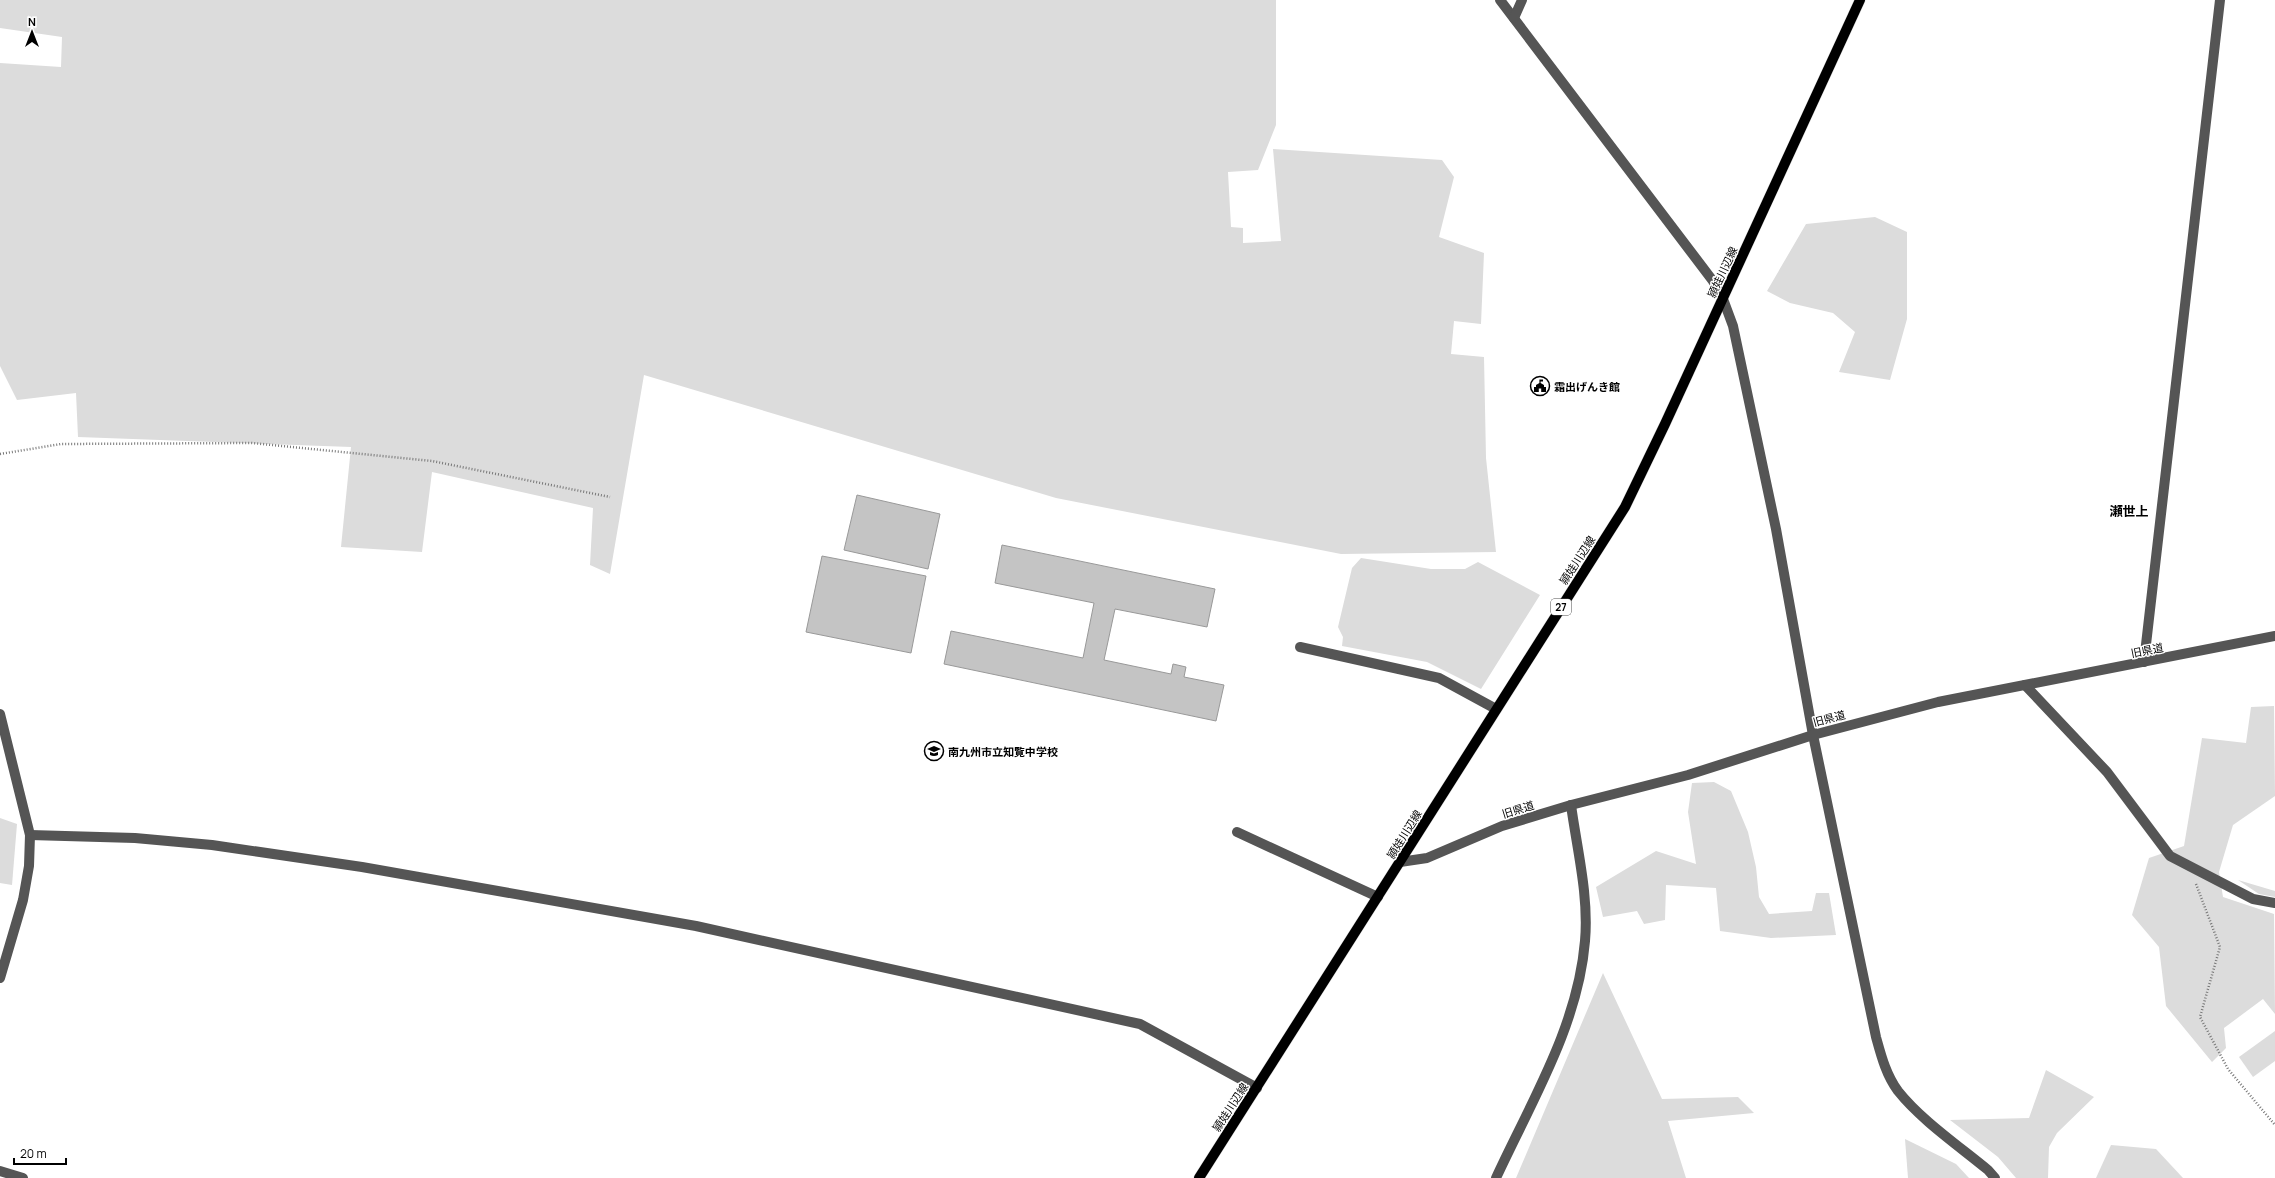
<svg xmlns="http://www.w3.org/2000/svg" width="2275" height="1178" font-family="Manrope,'Noto Sans JP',sans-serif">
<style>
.green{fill:#dcdcdc}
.building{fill:#c4c4c4;stroke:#999}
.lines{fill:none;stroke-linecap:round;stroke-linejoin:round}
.major-casing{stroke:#dbdbdb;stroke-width:11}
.path{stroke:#777;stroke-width:2.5;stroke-dasharray:1 2;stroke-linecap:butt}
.minor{stroke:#555;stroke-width:10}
.major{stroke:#000;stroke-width:10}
.labels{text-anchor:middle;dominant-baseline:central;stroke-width:3;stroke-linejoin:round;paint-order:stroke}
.shield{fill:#fff;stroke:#4c4c4c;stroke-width:1}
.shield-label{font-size:10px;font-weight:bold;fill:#000}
.street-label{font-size:11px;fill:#000;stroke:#fff}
.poi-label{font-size:11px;font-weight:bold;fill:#000;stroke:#fff;text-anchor:start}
.quarter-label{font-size:13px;font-weight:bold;fill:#000;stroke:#fff}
</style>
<rect width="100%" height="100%" fill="#fff"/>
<g class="green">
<polygon points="0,0 1276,0 1276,125 1258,170 1228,172 1231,227 1243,228 1243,243 1281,241 1273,149 1442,160 1454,177 1439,237 1484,253 1481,324 1454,321 1451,354 1484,357 1486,458 1496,552 1341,554 1056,498 644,375 610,574 590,565 593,508 432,472 422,552 341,547 351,447 78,437 76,393 17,400 0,366 0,63 61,67 62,37 0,28"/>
<polygon points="1875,217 1907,232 1907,319 1890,380 1839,372 1855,332 1833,313 1790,303 1767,291 1806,224"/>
<polygon points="1361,558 1431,569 1465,569 1478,562 1540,595 1481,689 1427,662 1342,646 1343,637 1338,627 1352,568"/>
<polygon points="2274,706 2275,796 2233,825 2219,872 2223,897 2274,914 2275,1014 2263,999 2224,1028 2226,1048 2212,1062 2166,1006 2159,947 2132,915 2149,858 2184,846 2202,738 2246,743 2251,707"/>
<polygon points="1714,782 1731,791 1748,832 1756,867 1759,897 1769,914 1812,911 1816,893 1829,893 1836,935 1771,938 1720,931 1716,888 1666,885 1665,920 1644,924 1637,911 1603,917 1596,887 1656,851 1696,864 1688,812 1692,783"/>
<polygon points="0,818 17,824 12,885 0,883"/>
<polygon points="2238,880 2275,891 2275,897 2259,894"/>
<polygon points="1603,973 1662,1099 1738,1097 1754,1113 1668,1121 1686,1178 1516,1178"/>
<polygon points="2275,1031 2275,1061 2253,1077 2239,1057"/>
<polygon points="2046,1070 2094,1097 2057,1133 2049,1147 2048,1178 2016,1178 1998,1157 1950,1120 2029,1118"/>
<polygon points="1905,1139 1956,1164 1969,1178 1908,1178"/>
<polygon points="2111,1145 2156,1149 2183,1178 2096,1178"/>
</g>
<g class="building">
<polygon points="857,495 940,514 928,569 844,550"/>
<polygon points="1002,545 1215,589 1207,627 1115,609 1104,660 1171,674 1173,664 1186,667 1184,677 1224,685 1216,721 944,664 951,631 1083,658 1094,603 995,583"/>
<polygon points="822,556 926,576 911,653 806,632"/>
</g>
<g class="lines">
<g class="major-casing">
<polyline id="major" points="1199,1178 1625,507 1665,424 1860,0"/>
</g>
<g class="path">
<polyline points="0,454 61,444 252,443 432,461 610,497"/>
<polyline points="2196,884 2220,947 2200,1017 2228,1069 2275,1125"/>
</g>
<g class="minor">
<path d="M 1500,0 L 1713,281 L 1723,299 L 1733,326 L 1776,529 L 1813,735 L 1876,1037 C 1881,1055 1886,1075 1898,1091 C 1921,1120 1959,1146 1988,1170 L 1995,1178"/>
<polyline points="1514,18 1522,0"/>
<polyline points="1300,647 1439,678 1496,709"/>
<polyline points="2144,662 2220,0"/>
<polyline points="2025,685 2107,772 2170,856 2253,899 2275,903"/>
<polyline points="0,714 30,835 29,866 23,900 0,978"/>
<polyline points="1237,832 1378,897"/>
<polyline points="30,835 135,838 212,845 362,867 696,926 1140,1024 1257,1088"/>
<polyline points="1400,862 1427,858 1502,826 1571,805 1688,775 1813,735 1938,702 2275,636"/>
<polyline points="0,1171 23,1178"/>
<path d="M 1496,1178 C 1531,1102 1578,1026 1585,941 C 1589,896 1577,849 1571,805"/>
</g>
<use href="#major" class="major"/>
</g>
<defs>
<g id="civic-ring" transform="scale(1)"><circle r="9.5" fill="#fff" stroke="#000" stroke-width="1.5"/><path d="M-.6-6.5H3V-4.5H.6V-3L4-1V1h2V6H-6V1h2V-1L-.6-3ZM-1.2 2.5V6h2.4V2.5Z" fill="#000"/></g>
<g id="school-ring" transform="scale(1)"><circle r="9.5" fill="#fff" stroke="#000" stroke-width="1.5"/><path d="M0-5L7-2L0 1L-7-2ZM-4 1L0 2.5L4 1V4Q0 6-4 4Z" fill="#000"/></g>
</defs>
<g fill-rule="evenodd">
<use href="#civic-ring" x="1540" y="386"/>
<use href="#school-ring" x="934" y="751"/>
</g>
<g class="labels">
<rect class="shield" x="1551" y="599" width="20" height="16" rx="3"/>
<g class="shield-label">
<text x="1561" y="607">27</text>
</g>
<g class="street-label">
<text transform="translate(1722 272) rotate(-65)">頴娃川辺線</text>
<text transform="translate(1577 560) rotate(-57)">頴娃川辺線</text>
<text transform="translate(2147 650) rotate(-11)">旧県道</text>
<text transform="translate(1829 718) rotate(-15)">旧県道</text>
<text transform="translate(1518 809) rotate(-17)">旧県道</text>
<text transform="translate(1404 834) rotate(-58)">頴娃川辺線</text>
<text transform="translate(1230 1107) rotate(-57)">頴娃川辺線</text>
</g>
<g class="poi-label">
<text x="1554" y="386">霜出げんき館</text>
<text x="948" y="751">南九州市立知覧中学校</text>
</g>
<g class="quarter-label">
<text x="2129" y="511">瀬世上</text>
</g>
</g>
<g transform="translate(32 32)" stroke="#ffffff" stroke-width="3" paint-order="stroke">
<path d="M0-3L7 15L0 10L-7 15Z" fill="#000000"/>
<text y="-6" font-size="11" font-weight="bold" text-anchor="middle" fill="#000000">N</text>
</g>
<path d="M14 1158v6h52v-6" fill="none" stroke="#000000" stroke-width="2"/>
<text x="20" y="1158" font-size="12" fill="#000000" stroke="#ffffff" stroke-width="3" paint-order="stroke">20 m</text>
</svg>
